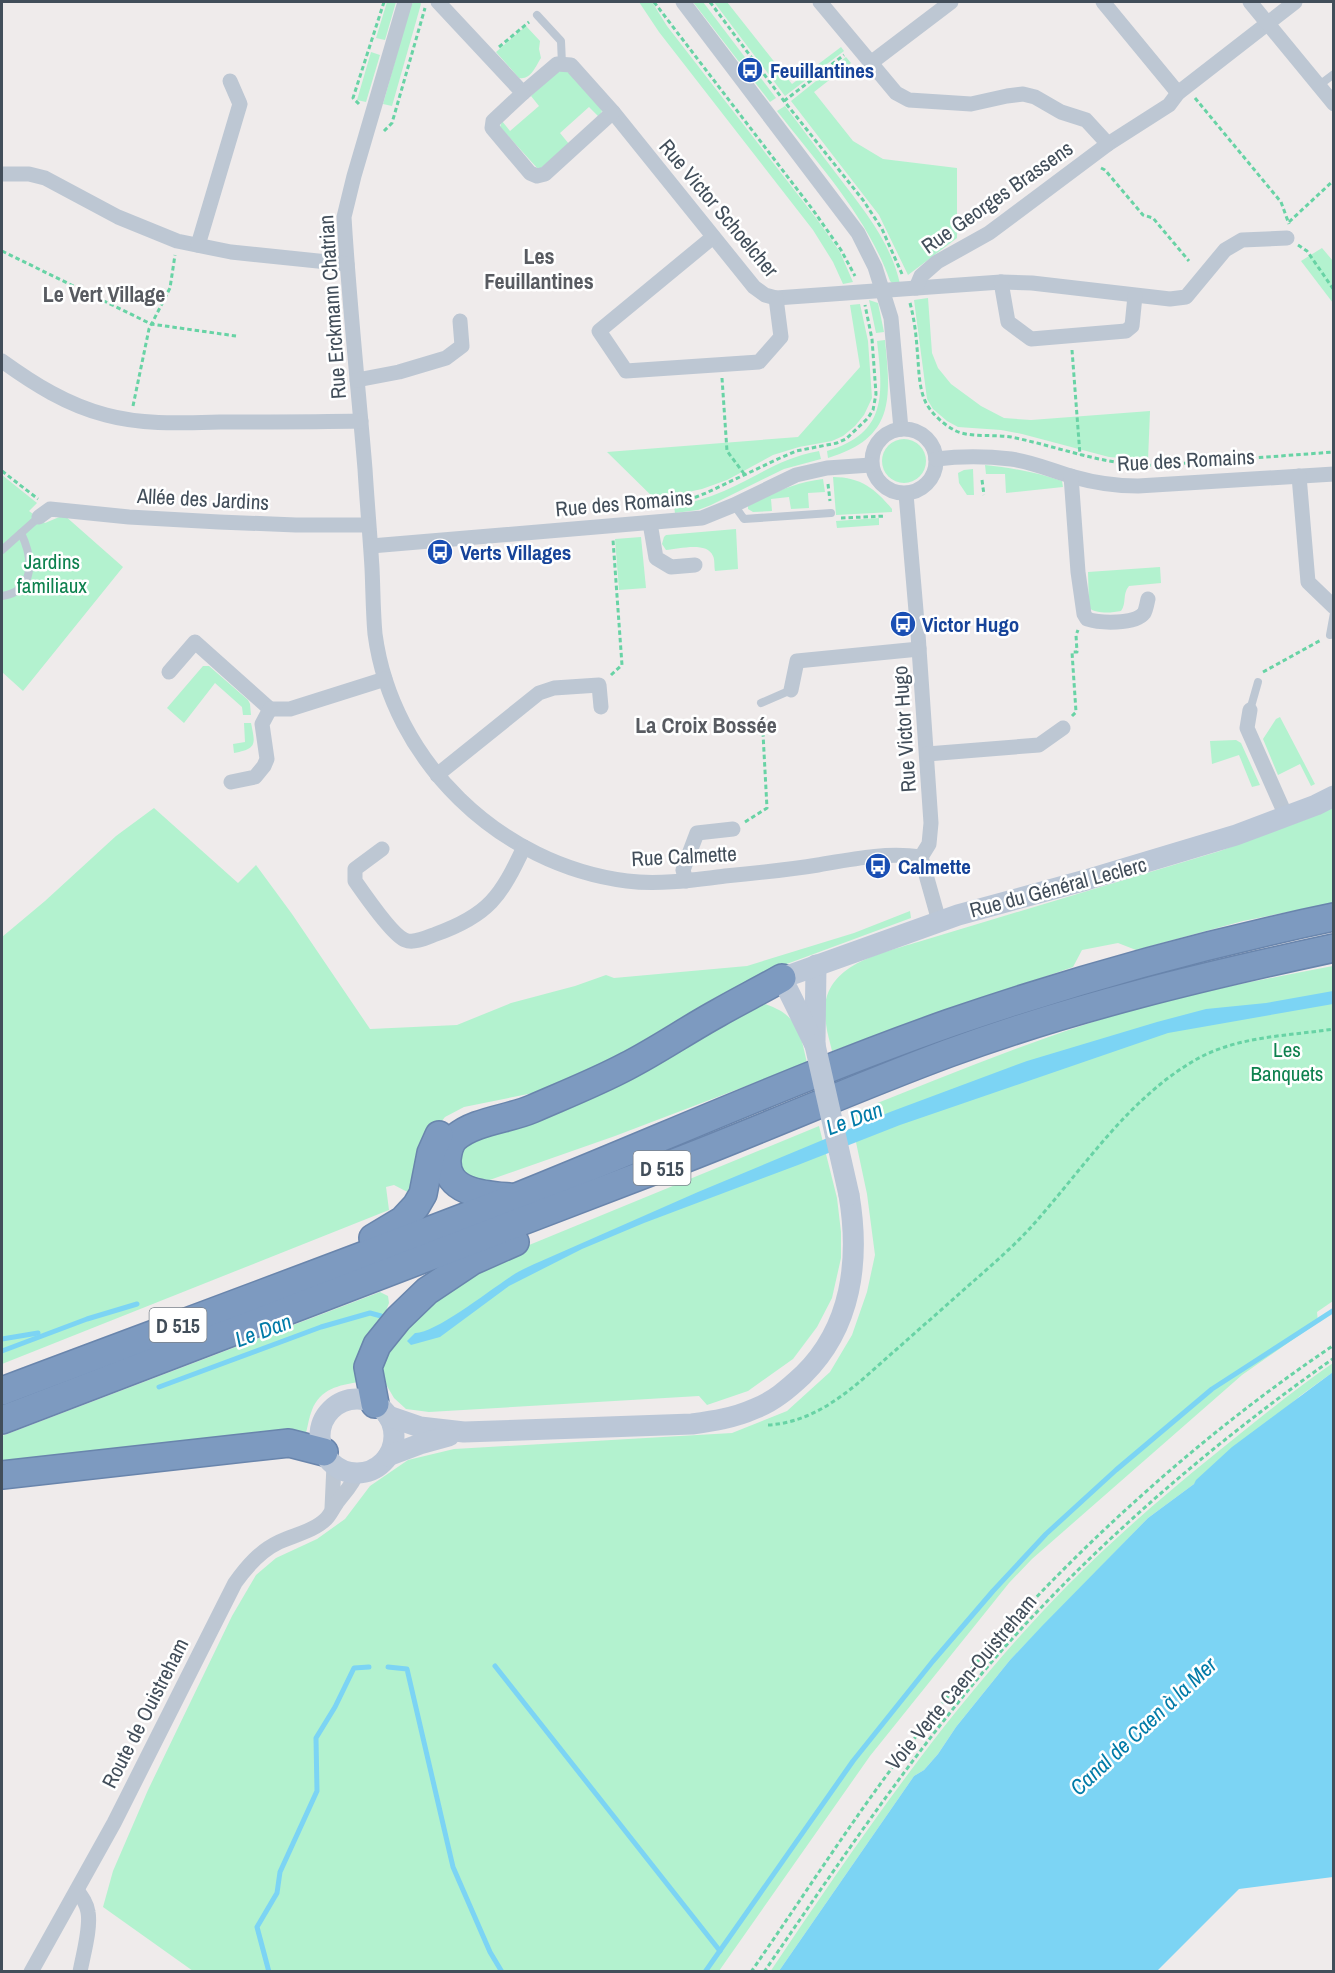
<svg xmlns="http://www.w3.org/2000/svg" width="1335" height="1973" font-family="'Archivo Narrow',sans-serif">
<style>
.green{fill:#b3f2cf}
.water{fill:#7cd4f4}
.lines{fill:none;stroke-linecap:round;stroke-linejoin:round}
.stream{stroke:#7cd4f4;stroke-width:5}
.highway-casing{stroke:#6985ac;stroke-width:30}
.path{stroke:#68d3a5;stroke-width:3;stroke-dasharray:4.5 3;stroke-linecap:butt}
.lane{stroke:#bdc7d3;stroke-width:8}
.street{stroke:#bdc7d3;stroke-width:15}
.secondary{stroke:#bbc7d7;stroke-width:21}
.highway{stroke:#7d9ac0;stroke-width:27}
.secondary-bridge{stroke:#bbc7d7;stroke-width:21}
.labels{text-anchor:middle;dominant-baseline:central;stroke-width:5;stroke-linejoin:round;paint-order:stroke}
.shield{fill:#fff;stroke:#7b838c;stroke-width:1.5}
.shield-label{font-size:20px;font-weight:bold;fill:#424e5a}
.transit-label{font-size:21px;font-weight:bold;fill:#164399;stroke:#fff;text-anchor:start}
.street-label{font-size:21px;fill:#424e5a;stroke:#fff}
.park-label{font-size:21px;fill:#0d814e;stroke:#fff}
.neighbourhood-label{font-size:22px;font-weight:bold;fill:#585b61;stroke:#fff}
.water-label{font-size:22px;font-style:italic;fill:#017ba8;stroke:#fff}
</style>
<rect width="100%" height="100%" fill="#efebeb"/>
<g class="green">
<polygon points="387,2 396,2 385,40 376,38"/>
<polygon points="415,2 420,2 421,4 392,106 383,104 411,4"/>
<polygon points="639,2 652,2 667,26 816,218 840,252 853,282 843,284 833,262 813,230 659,32"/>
<polygon points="693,2 703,2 776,98 770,102"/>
<polygon points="714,2 727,2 792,84 841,47 844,51 785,96"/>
<path d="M 526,26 L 540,41 L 539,49 L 541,58 C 535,67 531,80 519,78 L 496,52 Z"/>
<polygon points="371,52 380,55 366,102 357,100"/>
<polygon points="846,57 851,63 814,92 853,141 883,159 957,168 957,238 908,275 879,215 791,101"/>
<path d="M 563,70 C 576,73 597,98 602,111 L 599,117 L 589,107 L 560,133 L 569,144 L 541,168 L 538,169 L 500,127 L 502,121 L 510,131 L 539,106 L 531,96 L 555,73 Z"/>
<path d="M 785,106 C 803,129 820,153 838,176 C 863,209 891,242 900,284 L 893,284 L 890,281 C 867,216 818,164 777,111 Z"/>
<polygon points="1322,248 1333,261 1333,303 1301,261"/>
<polygon points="928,298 932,353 938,368 951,384 981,406 1004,418 1031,420 1150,411 1148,460 1109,457 1022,434 1001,430 958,427 947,421 933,409 927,399 914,300"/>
<polygon points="869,300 878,303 884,332 876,333"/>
<polygon points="860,304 868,341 872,398 864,415 855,426 843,436 832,441 799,447 773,455 727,480 702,489 665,497 665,509 607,452 798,437 860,367 850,305"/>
<path d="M 885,340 C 891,399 895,438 828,458 L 827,451 C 888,433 883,394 877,341 Z"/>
<circle cx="904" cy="461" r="22"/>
<path d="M 819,451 L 821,459 L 784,469 L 711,505 L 698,510 L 675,513 L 674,506 C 691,503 707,498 724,491 C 759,476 780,458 819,451 Z"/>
<path d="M 985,465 C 1012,468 1036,472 1062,481 L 1063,487 L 1006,493 L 1005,474 L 986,474 Z"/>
<polygon points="973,469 974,495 967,495 959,483 958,473 964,470"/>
<polygon points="2,475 37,503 29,511 45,523 64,515 123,567 23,691 2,672"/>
<path d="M 833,477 C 861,477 875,489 892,509 L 892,512 L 836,515 Z"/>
<path d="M 823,479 L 825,492 L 808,493 L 809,508 L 791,509 L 789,497 L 771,499 L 772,511 L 753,512 L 748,509 L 748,506 C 772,493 796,482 823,479 Z"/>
<polygon points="879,518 879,525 837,528 836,521"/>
<path d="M 736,529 L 738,569 L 715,571 C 714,566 715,560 713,556 C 707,541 679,549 666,550 L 662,544 L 664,537 L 666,535 Z"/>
<polygon points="641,537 646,588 619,590 615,539"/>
<path d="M 1160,567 L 1161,583 L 1129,586 C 1122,594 1127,603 1121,611 C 1111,613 1097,614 1089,608 L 1088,572 Z"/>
<polygon points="203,666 209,666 248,700 250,704 251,715 243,715 242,707 215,683 184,723 167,708"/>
<polygon points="1280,717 1315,784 1311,786 1300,764 1278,775 1263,739 1276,719"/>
<path d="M 244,723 L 251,723 C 255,743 258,749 234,753 L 233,744 L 245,742 Z"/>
<polygon points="1236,740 1241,743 1260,785 1252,787 1239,755 1212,764 1210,741"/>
<path d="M 1333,805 L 1333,903 L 1243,921 L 1136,950 L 1118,943 L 1082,950 L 1073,967 L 832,1051 C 830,1042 827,1033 826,1024 C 816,966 876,955 918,942 L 1220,851 L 1307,819 Z"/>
<polygon points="154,808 238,883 256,865 292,914 370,1029 457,1025 511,1003 575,986 606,975 614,978 747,966 854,933 910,911 911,918 765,972 711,1000 613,1059 553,1089 464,1107 445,1117 433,1132 415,1196 394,1185 386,1187 389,1210 2,1364 2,937 45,901 116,836"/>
<path d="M 1333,966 L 1333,1301 L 1317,1312 L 1318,1322 L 1242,1375 L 1032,1559 L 1009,1583 L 870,1756 L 719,1971 L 193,1971 L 103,1907 L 113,1871 L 148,1790 L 232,1616 L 256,1575 L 276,1558 L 317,1539 L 345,1519 L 370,1486 L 408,1460 L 454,1449 L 732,1433 L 787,1411 L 830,1372 L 852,1335 L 867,1292 L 875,1255 L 867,1194 L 850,1114 C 942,1078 1033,1039 1128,1011 C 1196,992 1265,979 1333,966 Z"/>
<path d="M 765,1004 C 798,1015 800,1032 807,1063 L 615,1136 L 484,1182 L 472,1181 L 460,1170 L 459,1153 L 465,1143 L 752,1006 Z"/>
<polygon points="819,1126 837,1198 841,1232 841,1258 832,1298 817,1327 793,1359 748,1391 707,1405 699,1396 429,1412 406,1409 394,1398 384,1381 382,1369 387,1350 440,1298 467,1277 517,1250"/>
<path d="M 380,1292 L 388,1296 L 389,1303 L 359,1382 C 339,1385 320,1389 312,1410 C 309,1417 308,1425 306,1433 L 286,1433 L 2,1462 L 2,1436 Z"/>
<path d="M 1333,1363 L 1333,1372 L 1300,1396 L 1194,1484 L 1148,1518 L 1010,1660 L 956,1727 L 938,1754 L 924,1770 L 914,1776 L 779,1971 L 770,1972 C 860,1838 952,1703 1066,1587 C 1112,1540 1163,1496 1215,1454 C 1254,1423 1292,1391 1333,1363 Z"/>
</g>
<g class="water">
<path d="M 1333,991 L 1333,1004 L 1168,1033 L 900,1125 L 798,1165 L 644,1223 L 582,1249 L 509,1286 L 440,1337 L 411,1345 L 407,1341 L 415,1333 C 436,1334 496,1285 518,1272 C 525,1268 532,1265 539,1262 L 698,1192 L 890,1112 L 1027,1061 L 1157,1022 L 1206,1009 L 1266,1003 Z"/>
<polygon points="1333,1372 1333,1877 1239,1889 1157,1971 779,1971 914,1776 924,1770 938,1754 956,1727 1010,1660 1042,1626 1148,1518 1194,1484 1196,1480 1232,1447"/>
</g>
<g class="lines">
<g class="stream">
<polyline points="2,1339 38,1333"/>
<polyline points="2,1351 87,1319 137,1304"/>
<polyline points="159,1387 321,1327 370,1313 381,1316"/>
<polyline points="495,1666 720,1951"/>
<polyline points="388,1667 407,1669 453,1867 490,1952 502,1972"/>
<polyline points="269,1972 257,1927 277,1893 280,1872 317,1791 316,1738 335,1707 354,1668 369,1667"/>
<polyline points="705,1972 853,1761 933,1661 993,1591 1046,1534 1116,1470 1212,1389 1334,1310"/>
</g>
<g class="highway-casing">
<g id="highway">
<path d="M 509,1197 C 485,1195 445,1193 447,1159 C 448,1151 450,1143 455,1138 C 474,1121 509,1119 532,1109 C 564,1095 597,1082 627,1066 C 658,1050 687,1030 718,1013 C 739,1001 761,990 782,978"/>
<polyline points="373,1238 403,1220 416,1206 423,1194 431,1153 439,1135"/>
<path d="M 2,1391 C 172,1327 344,1264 514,1198 C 659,1140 802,1075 950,1023 C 1075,980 1204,944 1334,917"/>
<polyline points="375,1404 368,1367 377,1345 398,1319 427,1291 472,1261 515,1242"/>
<path d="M 2,1420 C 223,1336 444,1251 666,1166 C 761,1130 854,1088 949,1053 C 1074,1007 1204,976 1334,948"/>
<polyline points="2,1475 289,1443 324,1452"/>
</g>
</g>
<g class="path">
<polyline points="654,2 813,210 841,250 855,276"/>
<polyline points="710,2 784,101 863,200 882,229 902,274"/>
<polyline points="499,47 529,22"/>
<polyline points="1195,98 1281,202 1289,224"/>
<polyline points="784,101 844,55"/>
<polyline points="359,104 353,98 384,2"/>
<polyline points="384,131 392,123 425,8"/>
<polyline points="1101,168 1105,170 1143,215 1153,218 1189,261"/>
<polyline points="1289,222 1334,180"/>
<polyline points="1298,245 1307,251 1334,290"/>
<polyline points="2,251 151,324 236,336"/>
<path d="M 910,303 C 914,318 916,333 917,348 C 919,366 918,387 926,403 C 932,414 944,425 956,431 C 972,438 993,434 1011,437 C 1061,447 1107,467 1159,465 L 1334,452"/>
<polyline points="1072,350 1080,455"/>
<polyline points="722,378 727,451 745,475"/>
<polyline points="133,406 149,329 170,288 175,255"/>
<polyline points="2,471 38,499"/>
<polyline points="982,480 984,495"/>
<polyline points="828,484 830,501"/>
<polyline points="669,505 669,501 696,497 706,493 780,458 796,451 837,443 846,439 868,418 873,410 876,394 872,339 865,305"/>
<polyline points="841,518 886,516"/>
<polyline points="1263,672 1321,640"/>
<polyline points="611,675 622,665 613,540"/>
<polyline points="1072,716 1076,712 1072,652 1077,652 1076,635 1078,630"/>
<polyline points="745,822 767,808 762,715"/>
<path d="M 768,1425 C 822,1422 860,1381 898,1348 C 924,1325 950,1302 976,1279 C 995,1262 1015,1245 1032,1226 C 1084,1168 1128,1098 1197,1059 C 1238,1036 1288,1036 1334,1029"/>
<path d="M 751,1972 C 803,1897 852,1820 907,1748 C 1023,1596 1175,1452 1334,1345"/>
<path d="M 764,1972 C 836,1867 907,1762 989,1665 C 1089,1549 1209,1446 1334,1358"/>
</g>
<g class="lane">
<polyline points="537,15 561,41 562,64"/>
<polyline points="1318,86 1334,74"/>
<polyline points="734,505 744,519 831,513"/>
<polyline points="2,550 39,517"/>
<path d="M 2,596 C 36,591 33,558 21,533"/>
<polyline points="1330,635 1334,613"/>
<polyline points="761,703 791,690"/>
<polyline points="1250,710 1258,682"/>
</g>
<g class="street">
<path d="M 405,2 L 354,176 L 344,217 C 349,301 358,385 365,469 C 367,502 370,535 372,568 C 373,589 373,612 375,634 C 392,761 500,865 627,881 C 659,885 693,880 725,876 C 756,873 787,870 818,865 C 853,859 886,852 921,857"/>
<polyline points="438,2 523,93 557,64 571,65 613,112 754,287 765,295 776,298 1001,282 1032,283 1170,299 1186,297 1225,250 1242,240 1287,238"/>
<polyline points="683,2 858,233 875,267 891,318 901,429"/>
<polyline points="820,2 896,93 909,100 971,104 1007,96 1023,94 1035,97 1061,112 1086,120 1108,144 1169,105 1178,93 1295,2"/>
<polyline points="1103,2 1178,93"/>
<polyline points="1250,2 1334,104"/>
<polyline points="872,62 951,2"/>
<polyline points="523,93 493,121 492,128 530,173 537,176 545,174 613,112"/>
<polyline points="2,174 29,174 45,178 118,217 177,241 231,252 347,264"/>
<polyline points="713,237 599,331 626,371 759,362 781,337 776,298"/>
<polyline points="198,245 240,104 230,81"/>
<polyline points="1001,282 1008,322 1031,339 1126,331 1132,326 1135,296"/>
<polyline points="916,288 921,276 937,262 989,233 1108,144"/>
<path d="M 2,361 C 34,384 67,405 106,415 C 143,425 182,423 220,422 C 267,422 314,422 361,421"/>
<polyline points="357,380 399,372 446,358 462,346 460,321"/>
<circle cx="904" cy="461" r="32"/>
<path d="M 936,459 C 960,456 986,456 1011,459 C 1033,462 1053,471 1074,477 C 1095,483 1116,486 1138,486 L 1334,474"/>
<path d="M 1071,476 L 1078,572 L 1084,614 L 1087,619 C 1099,623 1135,625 1144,613 C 1146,610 1147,603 1148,599"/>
<polyline points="1299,476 1308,582 1334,607"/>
<polyline points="906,494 918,634 931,823 929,844 921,857 939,921"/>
<polyline points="39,517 50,509 129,517 219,522 296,525 368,525"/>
<polyline points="650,523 656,558 671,567 695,565"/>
<polyline points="371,546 702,518 734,505 796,475 827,468 871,465"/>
<polyline points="169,672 195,642 270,709"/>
<polyline points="791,690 797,661 919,649"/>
<polyline points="270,709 290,709 385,679"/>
<polyline points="1250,710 1247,728 1286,816"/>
<polyline points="927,754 1039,745 1063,728"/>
<polyline points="437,775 539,693 554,688 599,685 601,707"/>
<polyline points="231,782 255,777 264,766 267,759 262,724 270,709"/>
<path d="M 382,849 L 355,869 L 355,881 C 364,894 393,936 405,940 C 414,944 428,937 436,934 C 489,915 501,896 524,847"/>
<polyline points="686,881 683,870 697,833 733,829"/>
<polyline points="332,1508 334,1465"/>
<path d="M 77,1890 C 82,1897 87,1904 88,1912 C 91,1928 83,1955 80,1972"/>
<path d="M 31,1972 L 114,1823 L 235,1583 C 247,1566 260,1551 279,1542 C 294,1535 314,1531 326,1519 C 331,1514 334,1506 339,1500 C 346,1491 353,1484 357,1473"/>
</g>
<g class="secondary">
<polyline points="815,1042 816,965"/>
<polyline points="815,1045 782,978 958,915 1086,880 1236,835 1316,805 1334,796"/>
<circle cx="357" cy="1436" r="37"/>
<path d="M 388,1416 L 420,1427 L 464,1432 L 692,1424 C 713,1421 734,1418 754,1409 C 773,1402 788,1389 803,1375 C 852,1327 860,1260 849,1195"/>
<polyline points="388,1456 420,1444 449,1436"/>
</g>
<use href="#highway" class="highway"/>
<polyline class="secondary-bridge" points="815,1045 849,1195"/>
</g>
<defs>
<g id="bus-disc" transform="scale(1.35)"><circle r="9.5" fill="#1a4fb4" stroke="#fff"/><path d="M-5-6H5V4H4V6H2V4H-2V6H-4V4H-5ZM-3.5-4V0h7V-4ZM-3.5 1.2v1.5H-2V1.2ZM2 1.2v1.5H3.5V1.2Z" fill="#fff"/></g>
</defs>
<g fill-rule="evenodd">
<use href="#bus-disc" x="750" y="70"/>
<use href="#bus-disc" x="440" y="552"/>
<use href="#bus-disc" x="903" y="624"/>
<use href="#bus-disc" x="878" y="866"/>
</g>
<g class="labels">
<g class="shield">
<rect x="633.5" y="1151" width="57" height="34" rx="4.5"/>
<rect x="149.5" y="1308" width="57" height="34" rx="4.5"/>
</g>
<g class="shield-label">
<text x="662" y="1168">D 515</text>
<text x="178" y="1325">D 515</text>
</g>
<g class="transit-label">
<text x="770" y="70">Feuillantines</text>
<text x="460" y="552">Verts Villages</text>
<text x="922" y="624">Victor Hugo</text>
<text x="898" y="866">Calmette</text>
</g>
<g class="street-label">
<text transform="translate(997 197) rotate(-35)">Rue Georges Brassens</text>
<text transform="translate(719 208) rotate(50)">Rue Victor Schoelcher</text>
<text transform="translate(332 307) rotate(-94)">Rue Erckmann Chatrian</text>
<text transform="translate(1186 460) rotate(-3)">Rue des Romains</text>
<text transform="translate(203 499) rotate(3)">Allée des Jardins</text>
<text transform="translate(624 503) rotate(-5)">Rue des Romains</text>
<text transform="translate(904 729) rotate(-94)">Rue Victor Hugo</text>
<text transform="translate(684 856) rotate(-3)">Rue Calmette</text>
<text transform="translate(1058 887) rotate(-15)">Rue du Général Leclerc</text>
<text transform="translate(961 1682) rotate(-50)">Voie Verte Caen-Ouistreham</text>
<text transform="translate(145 1713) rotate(-63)">Route de Ouistreham</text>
</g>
<g class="park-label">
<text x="52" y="561">Jardins<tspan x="52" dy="24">familiaux</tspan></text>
<text x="1287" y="1049">Les<tspan x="1287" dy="24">Banquets</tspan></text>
</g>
<g class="neighbourhood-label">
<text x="539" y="256">Les<tspan x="539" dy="25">Feuillantines</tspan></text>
<text x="104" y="294">Le Vert Village</text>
<text x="706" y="725">La Croix Bossée</text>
</g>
<g class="water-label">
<text transform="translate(854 1118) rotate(-20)">Le Dan</text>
<text transform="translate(263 1330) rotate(-20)">Le Dan</text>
<text transform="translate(1143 1726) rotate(-43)">Canal de Caen à la Mer</text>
</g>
</g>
<rect width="1335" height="1973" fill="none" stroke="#424e5a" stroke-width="6"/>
</svg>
